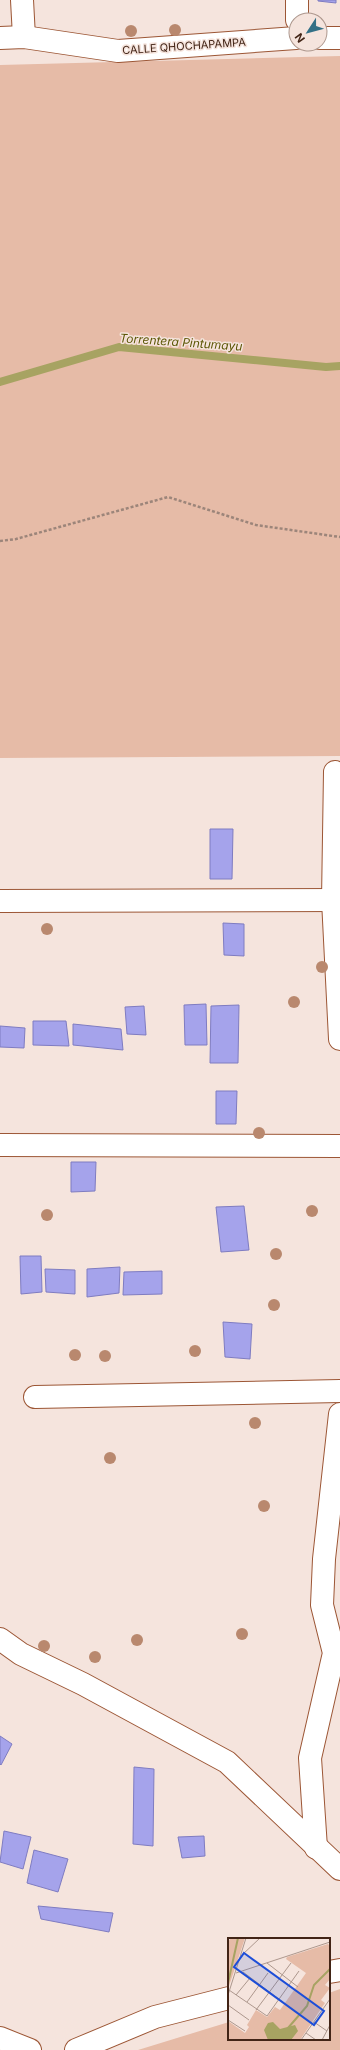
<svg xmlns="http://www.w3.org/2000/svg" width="340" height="2050" font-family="Inter,sans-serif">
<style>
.green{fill:#e6bba7}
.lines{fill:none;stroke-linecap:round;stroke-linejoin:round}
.stream{stroke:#a7a362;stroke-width:8}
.building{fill:#a5a3eb;stroke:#7f7cc1}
.street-casing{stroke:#9c5635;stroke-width:24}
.secondary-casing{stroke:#9c5635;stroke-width:24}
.path{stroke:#9c857a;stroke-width:2.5;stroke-dasharray:3 2;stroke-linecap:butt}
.street{stroke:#fff;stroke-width:22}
.secondary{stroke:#fff;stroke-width:22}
.tree{fill:#b9886e}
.labels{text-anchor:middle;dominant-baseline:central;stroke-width:3;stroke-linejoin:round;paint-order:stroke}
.street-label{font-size:11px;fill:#422416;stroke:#f5e4dd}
.water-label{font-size:12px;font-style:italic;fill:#5c5605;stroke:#f5e4dd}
.inset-river{fill:none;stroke:#a7a362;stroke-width:2}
.inset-road{fill:none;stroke:#ad978d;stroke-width:1}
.view{fill:#1d4ed8;fill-opacity:0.15;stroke:#1d4ed8;stroke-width:2}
.inset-edge{fill:none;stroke:#422416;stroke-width:2}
</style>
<rect width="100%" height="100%" fill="#f5e4dd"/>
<g class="green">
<polygon points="340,56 340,756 0,758 0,65"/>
<polygon points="340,1989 340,2050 138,2050 229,2022 229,2039 329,2039 329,1993"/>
</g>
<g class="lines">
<polyline class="stream" points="0,382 119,347 326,367 340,366"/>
</g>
<g class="building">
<polygon points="318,0 336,0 336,3 318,1"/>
<polygon points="210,829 233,829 232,879 210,879"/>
<polygon points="223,923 244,924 244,956 224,955"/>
<polygon points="206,1004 207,1045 185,1045 184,1005"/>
<polygon points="239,1005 238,1063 210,1063 211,1006"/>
<polygon points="144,1006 146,1035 127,1034 125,1007"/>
<polygon points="33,1021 66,1021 69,1046 33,1045"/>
<polygon points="73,1024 121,1029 123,1050 73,1045"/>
<polygon points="0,1026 25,1028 24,1048 0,1047"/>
<polygon points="216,1091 237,1091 236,1124 216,1124"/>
<polygon points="71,1162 96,1162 95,1191 71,1192"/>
<polygon points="244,1206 249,1250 221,1252 216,1207"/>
<polygon points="20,1256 41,1256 42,1292 21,1294"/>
<polygon points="120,1267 119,1293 87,1297 87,1269"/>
<polygon points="45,1269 75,1270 75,1294 46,1292"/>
<polygon points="162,1271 162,1294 123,1295 124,1272"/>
<polygon points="223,1322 252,1324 250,1359 225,1357"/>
<polygon points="0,1736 12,1744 1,1765 0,1764"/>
<polygon points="134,1767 154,1769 153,1846 133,1844"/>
<polygon points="4,1831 31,1837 23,1869 0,1862"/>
<polygon points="204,1836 205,1856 182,1858 178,1837"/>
<polygon points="34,1850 68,1859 58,1892 27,1883"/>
<polygon points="38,1906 113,1913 109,1932 41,1919"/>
</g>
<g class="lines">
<g class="street-casing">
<g id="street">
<polyline points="22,0 24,37"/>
<polyline points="297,0 297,20"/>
<polyline points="335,772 333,900 340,1039"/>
<polyline points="0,901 340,900"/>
<polyline points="0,1145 340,1146"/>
<polyline points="35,1397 340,1391"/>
<polyline points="0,1639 21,1654 83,1684 227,1762 340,1869"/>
<polyline points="316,1848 310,1758 334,1653 322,1605 324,1559 340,1414"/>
<polyline points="329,1972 340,1970"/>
<polyline points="0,2038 30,2050"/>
<polyline points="76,2050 155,2017 229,1998"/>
</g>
</g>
<g class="secondary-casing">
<g id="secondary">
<polyline points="0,38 24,37 118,51 296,38"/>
<polyline points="320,38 340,38"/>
</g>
</g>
<polyline class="path" points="0,541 16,539 168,497 256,525 340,537"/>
<use href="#street" class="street"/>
<use href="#secondary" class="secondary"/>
</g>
<g class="tree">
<circle cx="175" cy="30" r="6"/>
<circle cx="131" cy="31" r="6"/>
<circle cx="47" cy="929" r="6"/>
<circle cx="322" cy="967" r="6"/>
<circle cx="294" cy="1002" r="6"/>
<circle cx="259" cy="1133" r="6"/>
<circle cx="312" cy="1211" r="6"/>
<circle cx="47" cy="1215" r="6"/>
<circle cx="276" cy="1254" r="6"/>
<circle cx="274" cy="1305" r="6"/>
<circle cx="195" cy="1351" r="6"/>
<circle cx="75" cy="1355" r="6"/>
<circle cx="105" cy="1356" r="6"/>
<circle cx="255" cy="1423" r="6"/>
<circle cx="110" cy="1458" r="6"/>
<circle cx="264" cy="1506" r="6"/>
<circle cx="242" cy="1634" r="6"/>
<circle cx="137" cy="1640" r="6"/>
<circle cx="44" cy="1646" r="6"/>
<circle cx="95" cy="1657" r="6"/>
</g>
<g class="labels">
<g class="street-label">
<text transform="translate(184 46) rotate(-4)">CALLE QHOCHAPAMPA</text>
</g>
<g class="water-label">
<text transform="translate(181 342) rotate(4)">Torrentera Pintumayu</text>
</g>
</g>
<g transform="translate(228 1938)">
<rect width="102" height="102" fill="#f5e4dd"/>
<path d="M 3,0 L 17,0 L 0,51 L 0,4 ZM 100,6 L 102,8 L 102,41 L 97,47 L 102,50 L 93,62 L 97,65 L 72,102 L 0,102 L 0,83 L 17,95 L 21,89 L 19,87 L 28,72 L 39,79 L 47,69 L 52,72 L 78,35 L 58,21 L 59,19 Z" fill="#e6bba7"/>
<path d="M 45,84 L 52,91 L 67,87 L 70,93 L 63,102 L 40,102 L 36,92 L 40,85 Z" fill="#a7a362"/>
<path class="inset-river" d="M 0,45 L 10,0M 60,90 L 79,68 L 86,47 L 102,31"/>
<path class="inset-road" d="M 14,17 L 32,0M 39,25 L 70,49M 15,34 L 56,65M 8,35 L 102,4M 1,52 L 39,78 L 71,33M 0,57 L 18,0M 8,57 L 22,40M 19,64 L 40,35M 0,67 L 21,82M 28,72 L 63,25M 0,82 L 17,93M 86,84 L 99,93M 78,95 L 88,102M 73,102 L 102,61M 94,102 L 102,87"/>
<path class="view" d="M 16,15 L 96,73 L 86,87 L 6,29 Z"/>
<rect width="102" height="102" class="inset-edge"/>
</g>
<g transform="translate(308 32) rotate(234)"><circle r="19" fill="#f5e4dd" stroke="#ad978d"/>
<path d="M0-3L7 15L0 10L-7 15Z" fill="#337086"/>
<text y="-6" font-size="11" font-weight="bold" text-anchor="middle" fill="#422416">N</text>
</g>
</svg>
